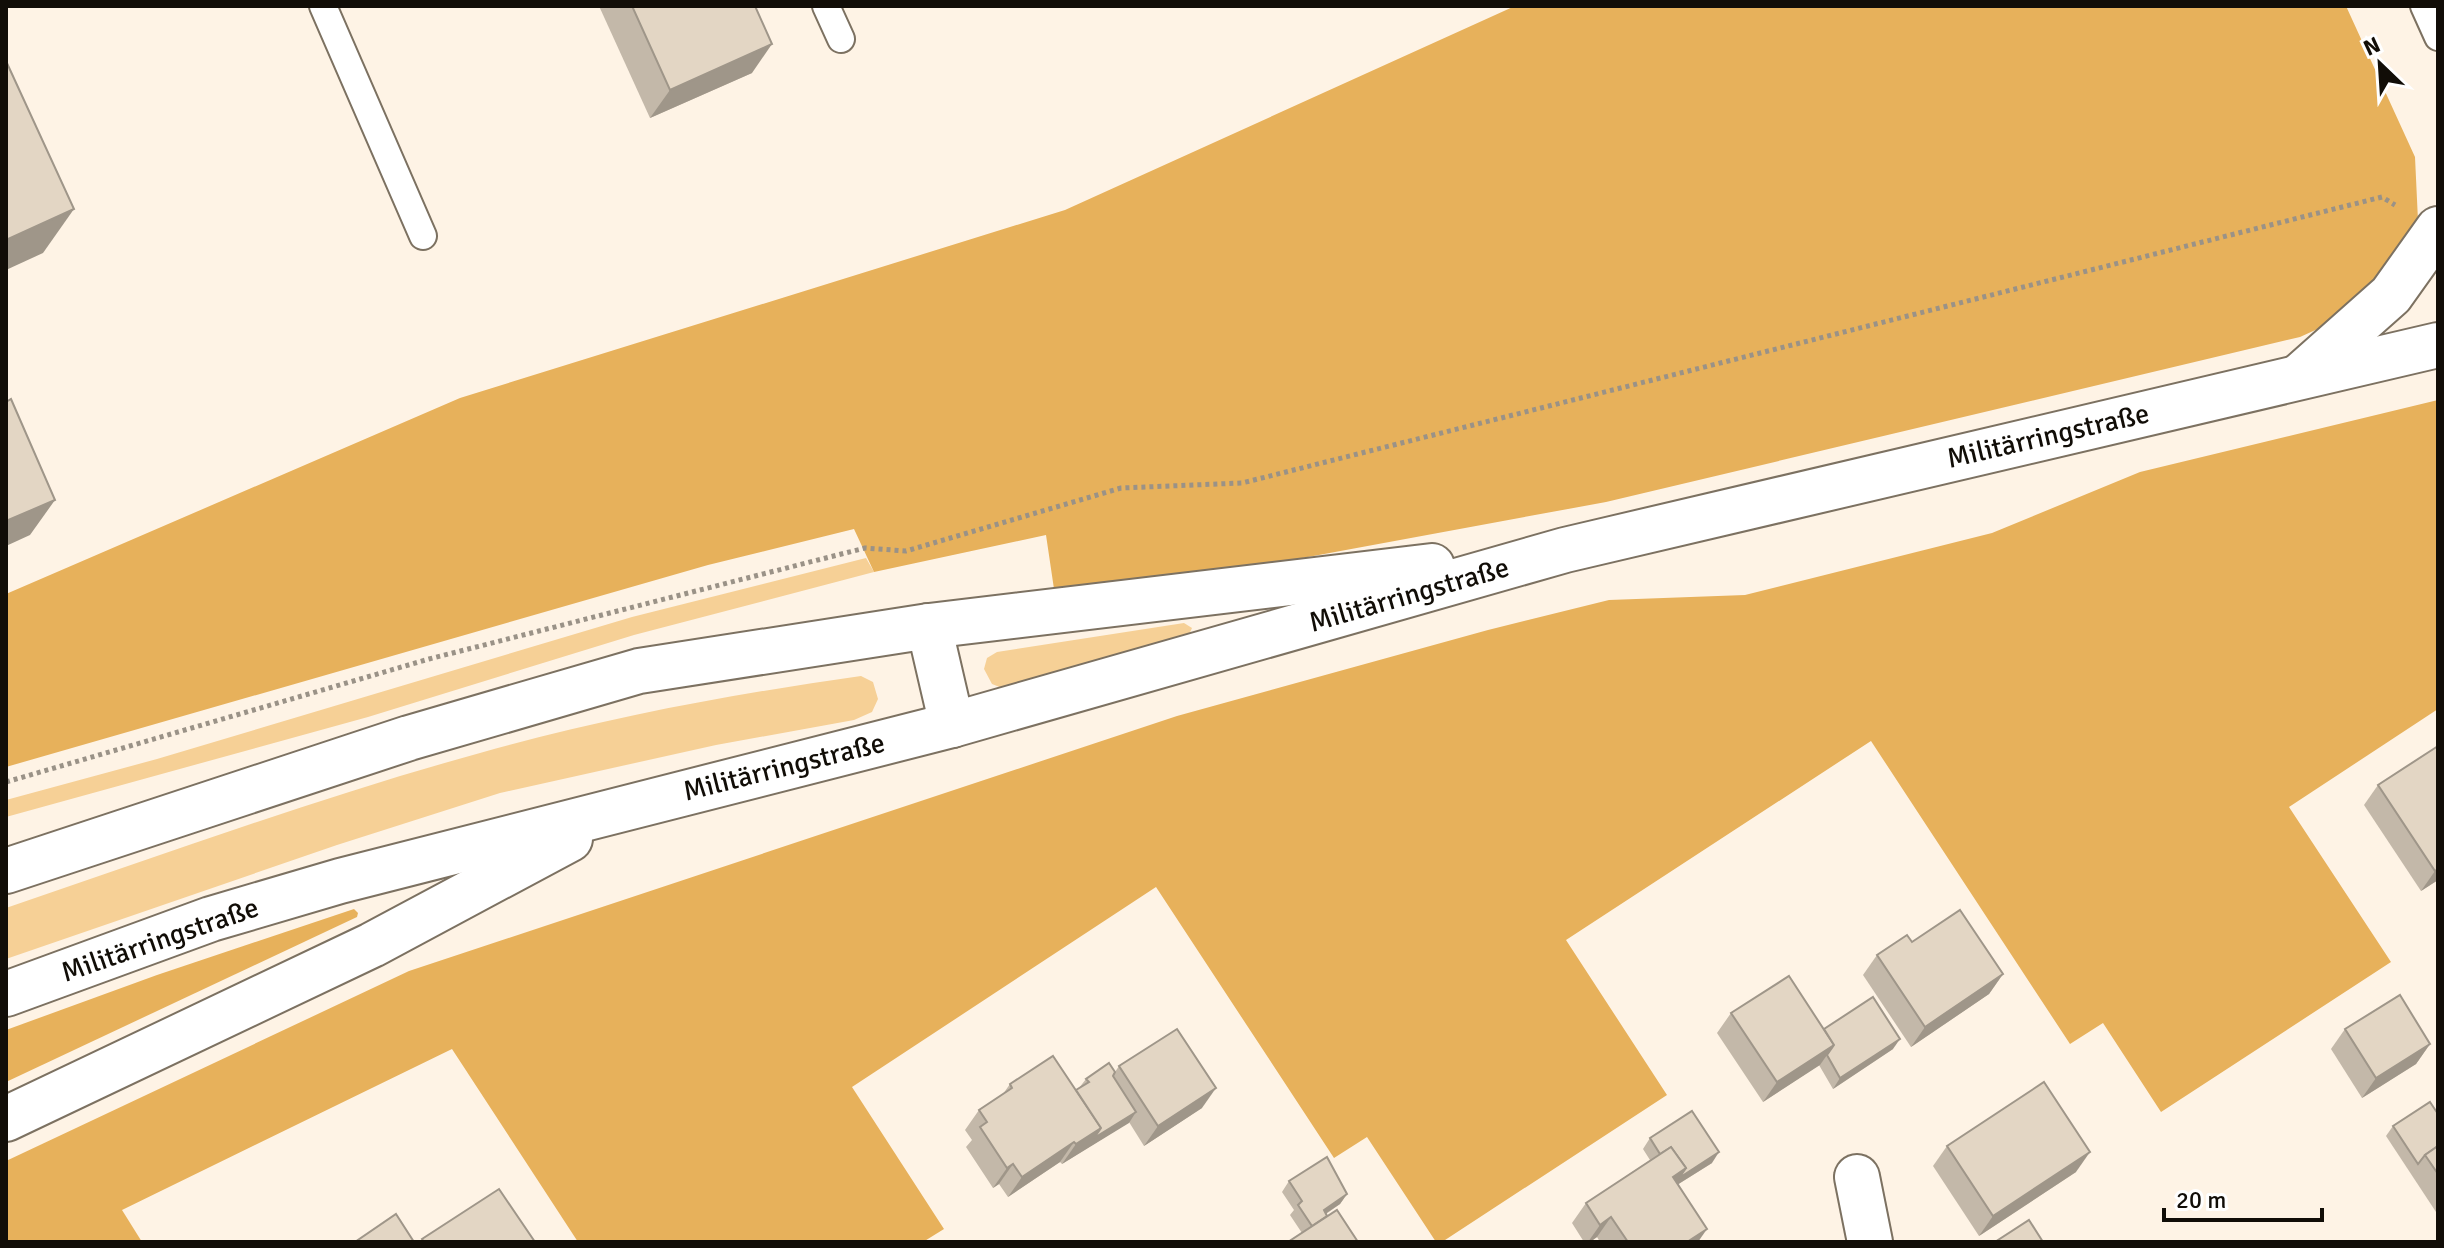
<svg xmlns="http://www.w3.org/2000/svg" width="2444" height="1248" font-family="Signika,sans-serif">
<style>
.green{fill:#f6d096}
.forest{fill:#e7b15b}
.lines{fill:none;stroke-linecap:round;stroke-linejoin:round}
.service-casing{stroke:#7c7161;stroke-width:30}
.minor-casing{stroke:#7c7161;stroke-width:48}
.secondary-casing{stroke:#7c7161;stroke-width:48}
.path{stroke:#9a9287;stroke-width:5;stroke-dasharray:4 4;stroke-linecap:butt}
.service{stroke:#fff;stroke-width:26}
.minor{stroke:#fff;stroke-width:44}
.secondary{stroke:#fff;stroke-width:44}
.wall{fill:#c3b8a9}
.shaded-wall{fill:#9f9689}
.building{fill:#e3d6c4;stroke:#9f9689;stroke-width:2}
.labels{text-anchor:middle;dominant-baseline:central;stroke-width:7;stroke-linejoin:round;paint-order:stroke}
.street-label{font-size:28px;fill:#110d07;stroke:#fff}
</style>
<rect width="100%" height="100%" fill="#fef3e5"/>
<g class="green">
<polygon points="866,558 874,572 634,635 368,717 6,817 6,800 157,759 632,617"/>
<polygon points="1184,623 1192,628 1187,639 1002,688 992,684 984,669 987,658 997,652"/>
<path d="M 861,676 L 873,682 L 878,699 L 872,712 L 854,720 L 716,745 L 500,793 L 337,845 L 6,959 L 6,908 C 163,855 320,797 480,753 C 604,718 733,694 861,676 Z"/>
</g>
<g class="forest">
<polygon points="1515,6 2346,6 2415,157 2419,242 2366,307 2300,337 1606,502 1248,568 1054,589 1046,535 874,572 854,529 708,565 6,767 6,594 460,398 1065,210"/>
<polygon points="2438,400 2438,709 2289,807 2391,962 2161,1112 2103,1023 2070,1044 1871,741 1566,940 1667,1095 1442,1242 1436,1242 1367,1137 1334,1158 1156,887 852,1087 944,1229 923,1242 578,1242 452,1049 122,1210 142,1242 6,1242 6,1161 409,971 1177,716 1488,630 1609,600 1745,595 1992,533 2140,472"/>
<polygon points="354,909 358,913 357,917 6,1082 6,1030 157,975"/>
</g>
<g class="lines">
<g class="service-casing">
<g id="service">
<polyline points="323,6 423,236"/>
<polyline points="826,6 841,39"/>
<polyline points="2424,6 2438,37"/>
</g>
</g>
<g class="minor-casing">
<polyline id="minor" points="1857,1177 1870,1242"/>
</g>
<g class="secondary-casing">
<g id="secondary">
<polyline points="2302,374 2391,295 2438,229"/>
<polyline points="929,626 952,725"/>
<polyline points="6,871 409,738 639,671 929,626 1432,566"/>
<polyline points="6,994 211,919 340,881 952,725 1565,550 2438,345"/>
<polyline points="6,1119 372,945 570,839"/>
</g>
</g>
<polyline class="path" points="6,782 429,659 865,548 906,551 1121,488 1242,483 2382,197 2395,205"/>
<use href="#service" class="service"/>
<use href="#minor" class="minor"/>
<use href="#secondary" class="secondary"/>
</g>
<g class="wall">
<polygon points="599,6 755,6 752,73 650,118"/>
<polygon points="2438,746 2438,880 2421,891 2364,805 2378,785"/>
<polygon points="1912,942 2003,974 1989,994 1911,1047 1863,975 1877,955"/>
<polygon points="1731,1013 1824,1029 1893,1049 1833,1089 1819,1065 1763,1102 1717,1033"/>
<polygon points="2345,1029 2430,1044 2416,1064 2362,1098 2331,1049"/>
<polygon points="1119,1066 1202,1108 1144,1146 1129,1122 1062,1164 1060,1162 1008,1197 999,1184 993,1188 966,1147 972,1140 965,1130 979,1110 1003,1094 1010,1084 1076,1090 1079,1088 1086,1079 1115,1072"/>
<polygon points="2438,1114 2438,1215 2386,1136 2393,1126"/>
<polygon points="1650,1138 1712,1163 1677,1185 1698,1242 1600,1242 1597,1237 1590,1242 1584,1242 1572,1223 1586,1203 1650,1160 1643,1149"/>
<polygon points="1947,1146 2076,1172 1979,1236 1933,1166"/>
<polygon points="1289,1181 1347,1194 1340,1204 1326,1214 1358,1242 1302,1233 1290,1215 1294,1210 1282,1192"/>
</g>
<g class="shaded-wall">
<polygon points="772,44 752,73 650,118 670,90"/>
<polygon points="74,209 43,253 6,270 6,240"/>
<polygon points="55,500 30,535 6,546 6,521"/>
<polygon points="2438,869 2438,880 2421,891 2435,871"/>
<polygon points="2003,974 1989,994 1911,1047 1925,1027"/>
<polygon points="1900,1039 1893,1049 1833,1089 1840,1078"/>
<polygon points="2430,1044 2416,1064 2362,1098 2376,1078"/>
<polygon points="1834,1045 1820,1065 1763,1102 1777,1082"/>
<polygon points="1216,1088 1202,1108 1144,1146 1158,1126"/>
<polygon points="1136,1112 1129,1123 1062,1164 1076,1144 1101,1128"/>
<polygon points="1074,1142 1060,1162 1008,1197 1022,1177"/>
<polygon points="1719,1152 1712,1163 1672,1188 1673,1177 1686,1168"/>
<polygon points="2090,1152 2076,1172 1979,1236 1993,1216"/>
<polygon points="1013,1164 999,1184 993,1188 1007,1168"/>
<polygon points="1347,1194 1340,1204 1316,1220 1324,1210"/>
<polygon points="1611,1217 1597,1237 1590,1242 1588,1242 1600,1225"/>
<polygon points="1707,1229 1698,1242 1687,1242"/>
</g>
<g class="building">
<polygon points="632,6 755,6 772,44 670,90"/>
<polygon points="6,61 74,209 6,240"/>
<polygon points="11,399 55,500 6,521 6,402"/>
<polygon points="2438,746 2438,869 2435,871 2378,785"/>
<polygon points="1960,910 2003,974 1925,1027 1877,955 1907,935 1912,942"/>
<polygon points="1789,976 1834,1045 1777,1082 1731,1013"/>
<polygon points="2400,995 2430,1044 2376,1078 2345,1029"/>
<polygon points="1873,997 1900,1039 1840,1078 1827,1055 1834,1045 1824,1029"/>
<polygon points="1177,1029 1216,1088 1158,1126 1119,1066"/>
<polygon points="1053,1056 1101,1128 1076,1144 1074,1142 1022,1177 1013,1164 1007,1168 980,1127 987,1122 979,1110 1012,1088 1010,1084"/>
<polygon points="1109,1063 1115,1072 1113,1076 1136,1112 1094,1138 1101,1128 1076,1090 1089,1082 1086,1079"/>
<polygon points="2044,1082 2090,1152 1993,1216 1947,1146"/>
<polygon points="2430,1102 2438,1114 2438,1146 2425,1155 2418,1164 2393,1126"/>
<polygon points="1692,1111 1719,1152 1679,1178 1686,1168 1671,1147 1660,1154 1650,1138"/>
<polygon points="2438,1146 2438,1174 2425,1155"/>
<polygon points="1671,1147 1686,1168 1673,1177 1707,1229 1687,1242 1628,1242 1611,1217 1600,1225 1586,1203"/>
<polygon points="1327,1157 1347,1194 1324,1210 1327,1216 1312,1226 1298,1205 1302,1201 1289,1181"/>
<polygon points="499,1189 535,1242 424,1242 422,1239"/>
<polygon points="1337,1210 1358,1242 1288,1242"/>
<polygon points="396,1214 414,1242 355,1242"/>
<polygon points="2029,1220 2043,1242 1995,1242"/>
</g>
<g class="labels">
<g class="street-label">
<text transform="translate(2048 436) rotate(-13)">Militärringstraße</text>
<text transform="translate(1409 595) rotate(-16)">Militärringstraße</text>
<text transform="translate(784 767) rotate(-14)">Militärringstraße</text>
<text transform="translate(160 940) rotate(-19)">Militärringstraße</text>
</g>
</g>
<rect width="2444" height="1248" fill="none" stroke="#110d07" stroke-width="16"/>
<g transform="translate(2380 64) rotate(335)" stroke="#ffffff" stroke-width="6" paint-order="stroke">
<path d="M0-6L14 30L0 20L-14 30Z" fill="#110d07"/>
<text y="-12" font-size="22" font-weight="bold" text-anchor="middle" fill="#110d07">N</text>
</g>
<path d="M2164 1208v12h158v-12" fill="none" stroke="#110d07" stroke-width="4"/>
<text x="2176" y="1208" font-size="24" fill="#110d07" stroke="#ffffff" stroke-width="6" paint-order="stroke">20 m</text>
</svg>
